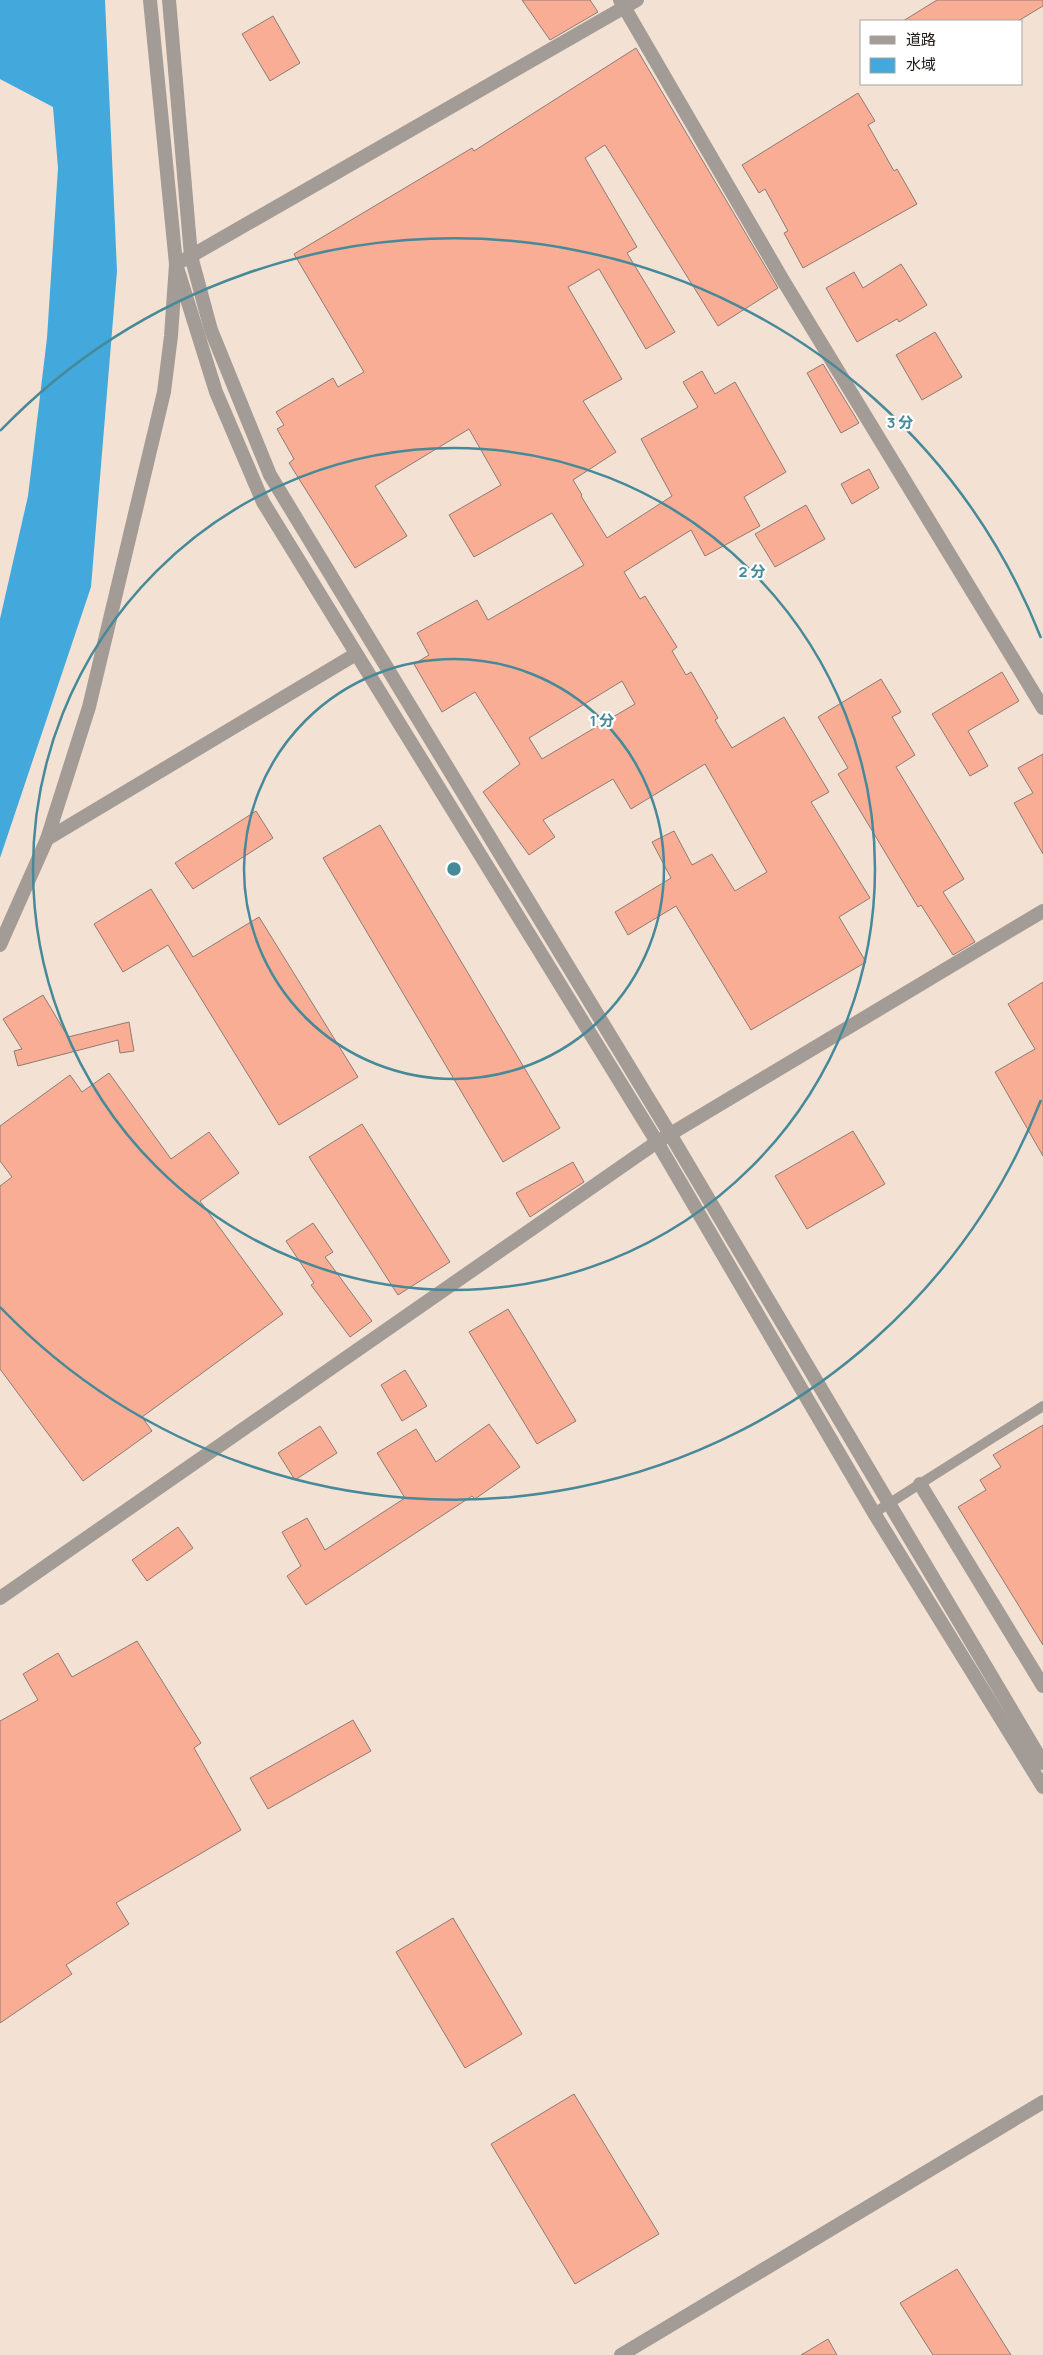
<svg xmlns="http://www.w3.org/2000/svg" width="1043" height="2355" font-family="Manrope,'Noto Sans JP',sans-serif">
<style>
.water{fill:#43a8db}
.building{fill:#f8ad94;stroke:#8f7b74;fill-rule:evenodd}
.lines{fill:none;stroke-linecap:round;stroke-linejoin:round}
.service{stroke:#a39c96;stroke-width:10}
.minor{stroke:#a39c96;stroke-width:14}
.tertiary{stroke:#a39c96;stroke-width:14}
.ring{fill:none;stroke:#468999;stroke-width:2.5}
.centre{fill:#468999;stroke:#fff;stroke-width:2.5}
.ring-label{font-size:15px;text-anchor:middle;font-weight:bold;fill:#468999;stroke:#fff;stroke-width:4.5;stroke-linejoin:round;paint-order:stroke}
</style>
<rect width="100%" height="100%" fill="#f3e2d4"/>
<polygon class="water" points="0,0 105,0 117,271 91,587 0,858 0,619 28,496 47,338 58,168 53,107 0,79"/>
<g class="building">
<polygon points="522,0 590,0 598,12 550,40"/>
<polygon points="937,0 1043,0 1043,6 1018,21 903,21"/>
<polygon points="273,16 300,63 270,81 242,34"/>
<path d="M 636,48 L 778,288 L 718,326 L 605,145 L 585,158 L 637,247 L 627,253 L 675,332 L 646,349 L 599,269 L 568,287 L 622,379 L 583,401 L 616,452 L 573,480 L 582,495 L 581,496 L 607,538 L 672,496 L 641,439 L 698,407 L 683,382 L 702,371 L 715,394 L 735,382 L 786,472 L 744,497 L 760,526 L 705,556 L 691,530 L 624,572 L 640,599 L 645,596 L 677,647 L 672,651 L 686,675 L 691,672 L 718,718 L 715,720 L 732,748 L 784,717 L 829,792 L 811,802 L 870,898 L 839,917 L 866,962 L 751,1030 L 676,906 L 628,935 L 615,912 L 671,878 L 652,842 L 674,831 L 692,865 L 712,854 L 735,891 L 767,872 L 705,764 L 631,809 L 613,779 L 543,820 L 555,837 L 529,855 L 483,792 L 520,764 L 475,692 L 442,712 L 414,664 L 429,655 L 417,633 L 477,600 L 488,620 L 584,565 L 552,513 L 474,557 L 449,515 L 501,485 L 469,429 L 375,486 L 407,536 L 355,568 L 289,463 L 294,459 L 277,429 L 284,425 L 276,412 L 333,378 L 338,387 L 364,372 L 294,254 L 472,148 L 474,151 ZM 622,681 L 635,704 L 542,759 L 529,738 Z"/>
<polygon points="858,93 875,121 868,125 894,171 897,169 917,204 803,268 784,233 788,231 765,189 759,193 742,165"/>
<polygon points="901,264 927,305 899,322 897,319 857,342 826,288 854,272 863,288"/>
<polygon points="935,332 962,377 922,400 896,355"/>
<polygon points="823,364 859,423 841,433 807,373"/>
<polygon points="869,469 879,488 852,504 841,484"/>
<polygon points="806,505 825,539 775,567 755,534"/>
<polygon points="1002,672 1019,701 968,731 988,766 970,776 932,714"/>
<polygon points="881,679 901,712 892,717 915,755 896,767 964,879 943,892 975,942 953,955 921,905 918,907 838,774 848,768 818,717"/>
<polygon points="1043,754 1043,854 1014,803 1033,793 1018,768"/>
<polygon points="256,811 273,838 193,889 175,863"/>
<polygon points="380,825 560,1128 503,1162 323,858"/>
<polygon points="151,889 193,957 259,917 358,1077 279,1125 168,945 123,972 94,924"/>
<polygon points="1043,982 1043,1156 995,1072 1035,1049 1008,1004"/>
<polygon points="43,995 68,1037 129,1022 134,1051 120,1053 118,1040 18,1066 14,1051 22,1049 3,1019"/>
<polygon points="109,1073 171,1159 209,1132 239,1173 200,1201 283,1314 142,1417 152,1431 83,1481 0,1369 0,1186 12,1177 0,1161 0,1126 70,1075 82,1092"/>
<polygon points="362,1124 450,1262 398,1295 309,1157"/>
<polygon points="853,1131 885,1184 807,1229 775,1176"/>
<polygon points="573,1162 584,1182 530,1217 516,1193"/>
<polygon points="313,1223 333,1252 325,1257 372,1321 350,1337 311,1285 314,1283 286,1241"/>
<polygon points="508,1309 576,1421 537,1444 469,1332"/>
<polygon points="405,1370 427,1406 402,1421 381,1385"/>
<polygon points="489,1424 520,1467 475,1499 472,1496 306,1605 287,1576 301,1566 282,1532 307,1518 325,1550 405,1498 377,1453 416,1429 436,1462"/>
<polygon points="1043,1425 1043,1645 958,1507 986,1490 980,1480 1001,1467 993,1455"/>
<polygon points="320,1426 337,1453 295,1480 278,1453"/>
<polygon points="178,1527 193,1548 147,1581 132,1560"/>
<polygon points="137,1641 201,1743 194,1748 241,1830 116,1903 129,1924 66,1965 72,1974 0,2023 0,1721 38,1700 23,1674 58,1653 72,1677"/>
<polygon points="353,1720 371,1751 268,1809 250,1778"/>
<polygon points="453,1918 522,2034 465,2068 396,1952"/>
<polygon points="574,2094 659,2234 575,2284 491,2144"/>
<polygon points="957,2269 1011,2355 933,2355 900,2303"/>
<polygon points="828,2339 837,2355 801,2355"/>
</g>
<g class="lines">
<polyline class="service" points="874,1513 1043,1406"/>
<polyline class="minor" points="920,1484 1043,1686"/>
<g class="tertiary">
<polyline points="169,0 191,256 211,330 270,475 670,1134 1043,1763"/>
<polyline points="620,0 784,282 1043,708"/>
<polyline points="184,260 637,0"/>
<polyline points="176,264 216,392 263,502 657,1142 874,1513 1043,1787"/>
<polyline points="47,839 356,654"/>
<polyline points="0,945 47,839 89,707 164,392 171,336 176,264 150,0"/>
<polyline points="0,1598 657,1142 1043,911"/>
<polyline points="621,2355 1043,2102"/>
</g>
</g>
<g class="ring">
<circle cx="454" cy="869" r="210"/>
<circle cx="454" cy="869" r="421"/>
<path d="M1041 1100A631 631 0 0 1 0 1307M0 431A631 631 0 0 1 1041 638"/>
</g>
<circle cx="454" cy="869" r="8" class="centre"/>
<g class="ring-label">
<text x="900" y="428">3 分</text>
<text x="752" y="577">2 分</text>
<text x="602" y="726">1 分</text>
</g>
<rect x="860" y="20" width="162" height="65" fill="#ffffff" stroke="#a6a3a1"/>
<rect x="870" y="36" width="25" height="8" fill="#a39c96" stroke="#a6a3a1"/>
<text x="906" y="45" font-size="15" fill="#201a15">道路</text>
<rect x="870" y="58" width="25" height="15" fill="#43a8db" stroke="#a6a3a1"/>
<text x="906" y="70" font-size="15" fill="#201a15">水域</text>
</svg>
